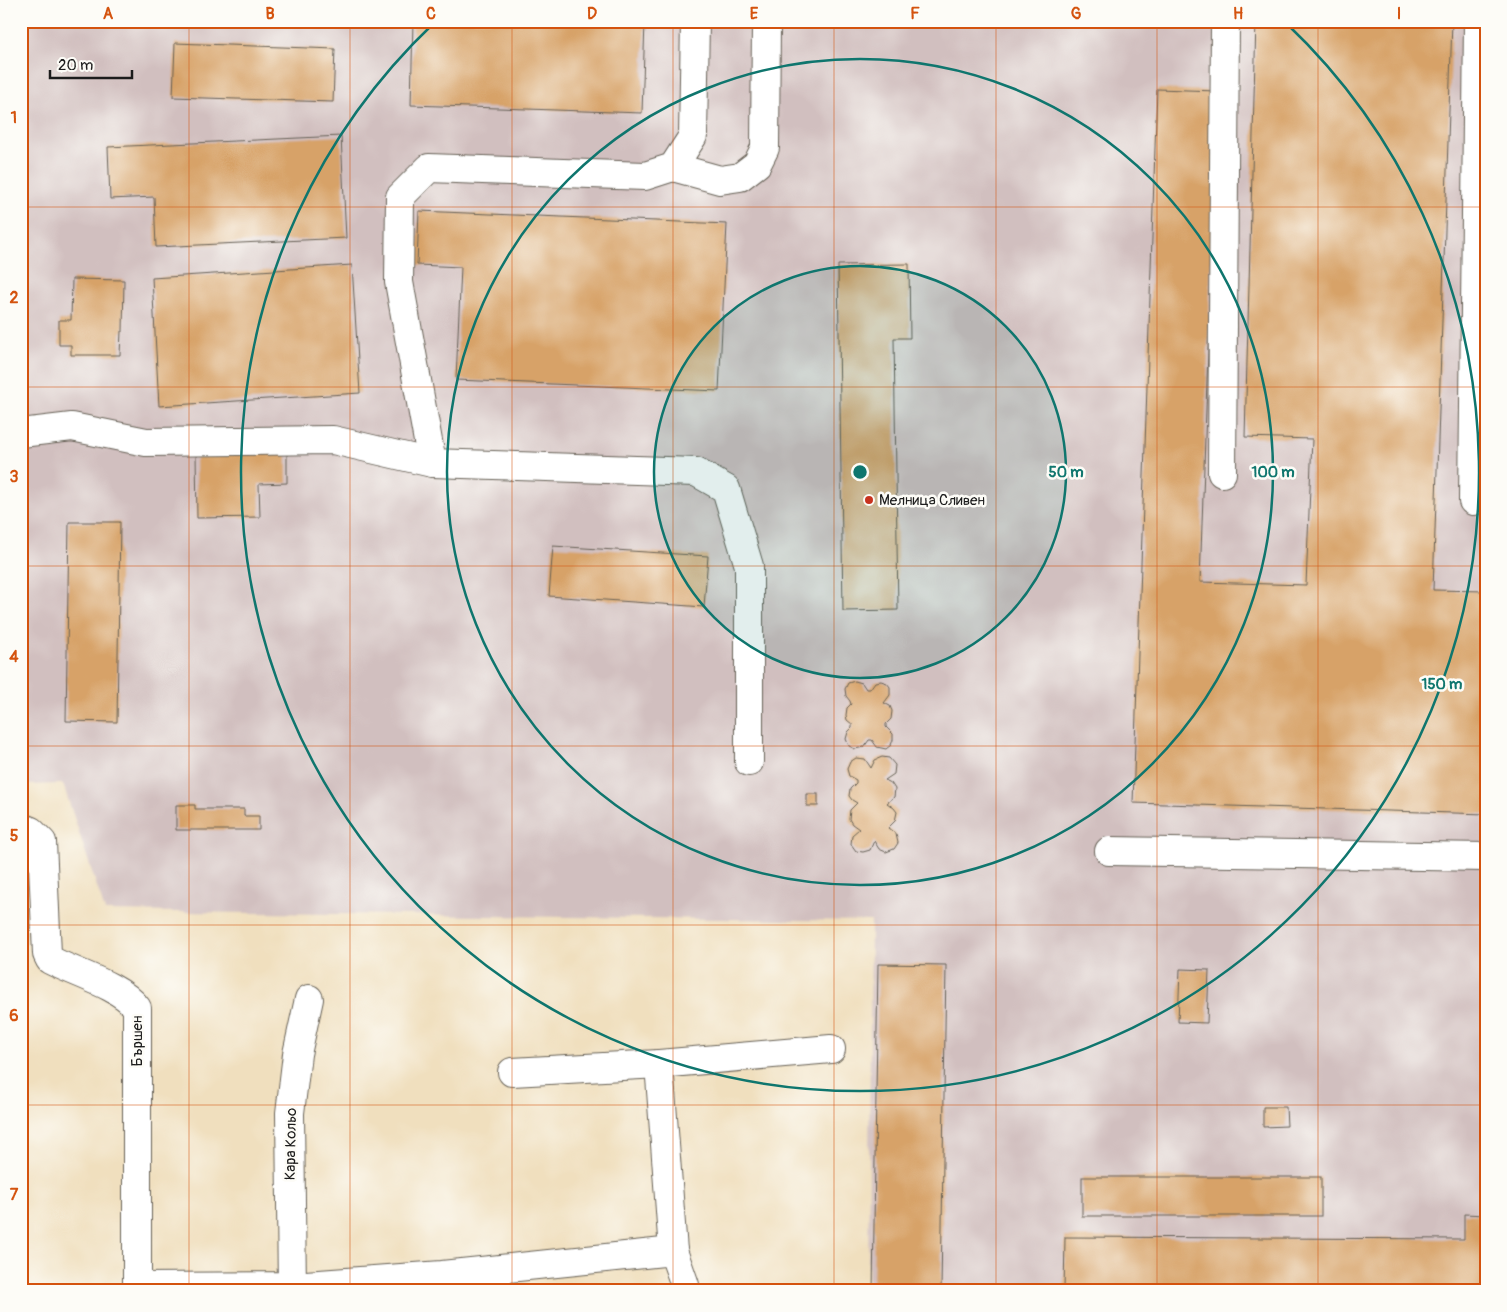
<svg xmlns="http://www.w3.org/2000/svg" width="1507" height="1312" font-family="Pangolin,sans-serif">
<style>
.industrial{fill:#d1bfbf}
.building{fill:#d7a267}
.lines{fill:none;stroke-linecap:round;stroke-linejoin:round}
.minor-casing{stroke:#666055;stroke-width:30}
.minor{stroke:#fff;stroke-width:28}
.grid{fill:none;stroke:#d4530e;stroke-width:1;stroke-opacity:0.55}
.ring{fill:none;stroke:#0f766e;stroke-width:2.5}
.poi-dot{fill:#c8321e;stroke:#fdfcf7;stroke-width:2}
.labels{text-anchor:middle;dominant-baseline:central;stroke-width:5;stroke-linejoin:round;paint-order:stroke}
.poi-label{font-size:15px;fill:#1c1c1c;stroke:#fdfcf7;text-anchor:start}
.street-label{font-size:15px;fill:#1c1c1c;stroke:#fdfcf7}
.centre{fill:#0f766e;stroke:#fdfcf7;stroke-width:2.5}
.ring-label{font-size:15px;text-anchor:middle;font-weight:bold;fill:#0f766e;stroke:#fdfcf7;stroke-width:5;stroke-linejoin:round;paint-order:stroke}
.neatline{fill:none;stroke:#d4530e;stroke-width:2}
.grid-label{font-size:16px;text-anchor:middle;font-weight:bold;fill:#d4530e}
</style>
<rect width="100%" height="100%" fill="#fdfcf7"/>
<filter id="ink" filterUnits="userSpaceOnUse"><feTurbulence type="fractalNoise" baseFrequency=".02" numOctaves="2"/><feDisplacementMap in="SourceGraphic" scale="10" xChannelSelector="R" yChannelSelector="G"/><feConvolveMatrix kernelMatrix="1 2 1 2 8 2 1 2 1" color-interpolation-filters="sRGB"/></filter>
<filter id="wash" filterUnits="userSpaceOnUse"><feTurbulence type="fractalNoise" baseFrequency=".0096" numOctaves="4" result="noise"/><feDisplacementMap in="SourceGraphic" scale="20" xChannelSelector="R" yChannelSelector="G"/><feGaussianBlur stdDeviation="1.12" result="paint"/><feColorMatrix in="noise" values="0 0 0 0 0 0 0 0 0 0 0 0 0 0 0 0 0 1.4 0 .05"/><feComposite in="paint" operator="in"/></filter>
<g filter="url(#wash)">
<rect width="100%" height="100%" fill="#f0dfbe"/>
<polygon class="industrial" points="21,21 1486,21 1486,1291 868,1291 871,921 105,911 63,784 21,785"/>
<g id="blocks">
<g class="building">
<polygon points="413,21 645,21 642,113 411,105"/>
<polygon points="1256,21 1452,21 1433,590 1486,591 1486,814 1133,803 1157,89 1217,91 1200,582 1306,585 1312,439 1245,437"/>
<polygon points="175,43 335,49 333,102 173,97"/>
<polygon points="341,136 346,238 156,247 154,197 110,199 108,147"/>
<polygon points="419,211 727,224 719,391 456,380 461,267 417,265"/>
<polygon points="909,264 910,338 894,338 898,610 843,611 838,265"/>
<polygon points="352,265 360,393 159,406 152,278"/>
<polygon points="72,279 124,280 123,331 121,331 120,355 71,355 71,345 59,345 59,320 71,320"/>
<polygon points="287,452 287,483 259,484 260,517 197,518 196,454"/>
<polygon points="69,522 120,522 117,722 66,721"/>
<polygon points="553,546 708,556 704,607 549,596"/>
<polygon points="855,681 862,683 866,689 870,689 875,682 881,681 887,683 890,687 890,695 884,703 890,706 892,711 891,719 886,724 886,727 893,734 893,740 891,745 886,749 877,747 872,740 869,740 864,747 855,749 849,746 846,739 848,732 852,728 852,724 847,720 846,715 847,708 851,704 850,701 846,696 845,689 848,683"/>
<polygon points="882,757 889,758 895,765 894,774 885,780 891,783 895,789 894,797 887,803 894,808 897,812 895,821 888,828 896,834 898,843 894,849 886,852 879,849 874,841 870,850 863,852 856,851 851,844 852,835 859,829 852,824 849,819 850,810 857,803 852,800 849,796 850,789 856,783 856,780 849,776 847,769 850,762 856,758 865,759 871,768 875,760"/>
<rect x="807" y="794" width="11" height="12"/>
<polygon points="176,805 195,805 195,809 244,809 244,816 259,816 259,830 176,830"/>
<polygon points="878,964 946,965 941,1291 873,1291"/>
<polygon points="1180,969 1209,970 1207,1023 1178,1022"/>
<polygon points="1263,1107 1286,1107 1287,1126 1263,1127"/>
<rect x="1082" y="1177" width="239" height="39"/>
<polygon points="1464,1214 1486,1215 1486,1291 1064,1291 1065,1237 1464,1239"/>
</g>
</g>
</g>
<g filter="url(#ink)">
<use href="#blocks" fill-opacity="0" stroke="#666055" stroke-width="1"/>
<g class="lines">
<g class="minor-casing">
<g id="minor">
<polyline points="673,167 720,180 740,177 757,164 765,148 766,21"/>
<polyline points="21,433 72,427 146,442 333,440 432,463 696,472 726,489 749,566 749,762"/>
<polyline points="432,463 399,282 400,197 429,168 645,176 673,167 693,136 695,21"/>
<polyline points="1222,473 1225,21"/>
<polyline points="1473,501 1478,21"/>
<path d="M 21,827 L 31,831 L 42,842 L 47,954 L 50,960 C 75,973 121,986 137,1008 L 137,1291"/>
<polyline points="1109,851 1486,857"/>
<polyline points="512,1072 659,1064"/>
<polyline points="673,1251 659,1064 831,1049"/>
<polyline points="137,1287 292,1286 442,1275 673,1251 685,1285 684,1291"/>
<polyline points="292,1291 290,1113 297,1054 309,999"/>
</g>
</g>
<use href="#minor" class="minor"/>
</g>
</g>
<path class="grid" d="M 189,21 L 189,1291M 350,21 L 350,1291M 512,21 L 512,1291M 673,21 L 673,1291M 834,21 L 834,1291M 996,21 L 996,1291M 1157,21 L 1157,1291M 1318,21 L 1318,1291M 21,207 L 1486,207M 21,387 L 1486,387M 21,566 L 1486,566M 21,746 L 1486,746M 21,925 L 1486,925M 21,1105 L 1486,1105"/>
<circle cx="860" cy="472" r="206" fill="#0f766e" fill-opacity=".12"/>
<g class="ring">
<circle cx="860" cy="472" r="206"/>
<circle cx="860" cy="472" r="413"/>
<path d="M1286 23A619 619 0 1 1 434 23"/>
</g>
<circle class="poi-dot" cx="869" cy="500" r="5"/>
<g class="labels">
<g class="poi-label">
<text x="879" y="500">Мелница Сливен</text>
</g>
<g class="street-label">
<text transform="translate(137 1041) rotate(-90)">Бършен</text>
<text transform="translate(291 1144) rotate(-89)">Кара Кольо</text>
</g>
</g>
<circle cx="860" cy="472" r="8" class="centre"/>
<g class="ring-label">
<text x="1066" y="477">50 m</text>
<text x="1273" y="477">100 m</text>
<text x="1442" y="689">150 m</text>
</g>
<rect width="1507" height="1312" fill="none" stroke="#fdfcf7" stroke-width="55"/>
<path d="M50 70v8h82v-8" fill="none" stroke="#1c1c1c" stroke-width="2.5"/>
<text x="58" y="70" font-size="15" fill="#1c1c1c" stroke="#fdfcf7" stroke-width="4" paint-order="stroke">20 m</text>
<rect x="28" y="28" width="1452" height="1256" class="neatline"/>
<g class="grid-label">
<text x="108" y="19">A</text>
<text x="270" y="19">B</text>
<text x="431" y="19">C</text>
<text x="592" y="19">D</text>
<text x="754" y="19">E</text>
<text x="915" y="19">F</text>
<text x="1076" y="19">G</text>
<text x="1238" y="19">H</text>
<text x="1399" y="19">I</text>
<text x="14" y="123">1</text>
<text x="14" y="303">2</text>
<text x="14" y="482">3</text>
<text x="14" y="662">4</text>
<text x="14" y="841">5</text>
<text x="14" y="1021">6</text>
<text x="14" y="1200">7</text>
</g>
</svg>
